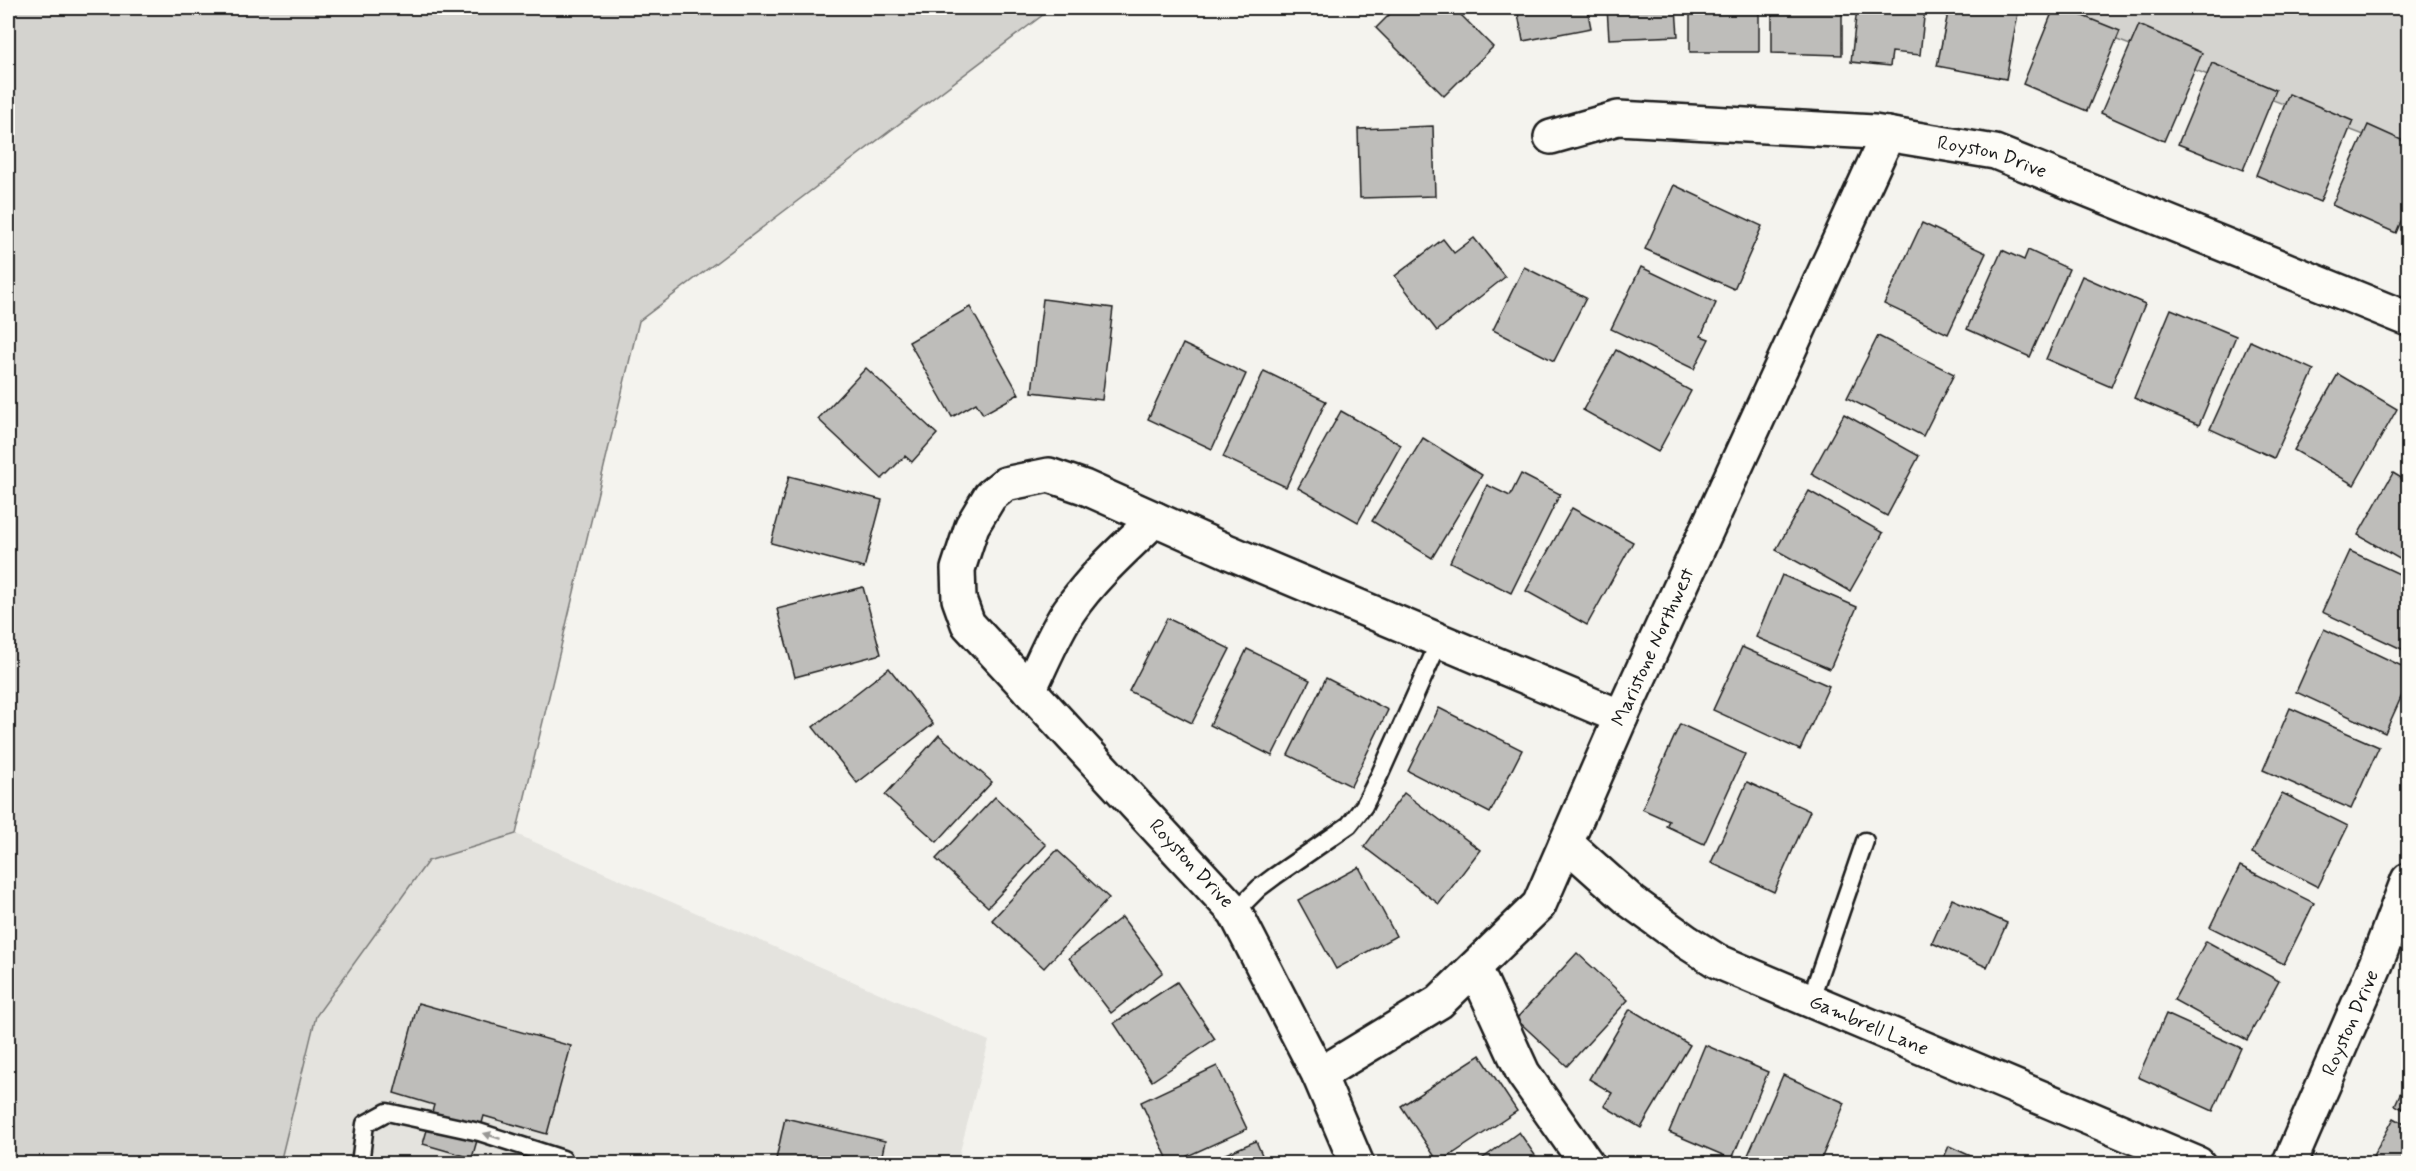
<svg xmlns="http://www.w3.org/2000/svg" width="2416" height="1171" font-family="Mynerve,sans-serif">
<style>
.built{fill:#e4e3de}
.green{fill:#d4d3cf;stroke:#787876;stroke-width:1.5}
.building{fill:#bebdba;stroke:#1c1c1c;stroke-width:1.5}
.lines{fill:none;stroke-linecap:round;stroke-linejoin:round}
.service-casing{stroke:#1c1c1c;stroke-width:21}
.minor-casing{stroke:#1c1c1c;stroke-width:38}
.service{stroke:#fdfcf7;stroke-width:16}
.minor{stroke:#fdfcf7;stroke-width:33}
.oneway{fill:#989794}
.labels{text-anchor:middle;dominant-baseline:central;stroke-width:4.5;stroke-linejoin:round;paint-order:stroke}
.street-label{font-size:20px;fill:#1c1c1c;stroke:#fdfcf7}
</style>
<rect width="100%" height="100%" fill="#f4f3ee"/>
<filter id="ink" filterUnits="userSpaceOnUse"><feTurbulence type="fractalNoise" baseFrequency=".0167" numOctaves="2"/><feDisplacementMap in="SourceGraphic" scale="12" xChannelSelector="R" yChannelSelector="G"/><feConvolveMatrix kernelMatrix="1 2 1 2 8 2 1 2 1" color-interpolation-filters="sRGB"/></filter>
<g filter="url(#ink)">
<polygon class="built" points="516,834 989,1041 957,1163 280,1164 316,1016 428,861"/>
<g class="green">
<polygon points="8,8 1052,8 639,321 516,834 428,861 316,1016 280,1163 8,1163"/>
<polygon points="2034,8 2408,8 2408,152"/>
</g>
<g class="building">
<polygon points="1396,8 1454,8 1493,47 1444,96 1376,28"/>
<polygon points="1517,8 1587,8 1591,28 1523,41"/>
<polygon points="1607,8 1676,8 1678,36 1609,39"/>
<rect x="1690" y="8" width="69" height="44"/>
<polygon points="1772,8 1842,8 1842,55 1772,53"/>
<polygon points="1857,8 1925,8 1920,55 1892,52 1890,66 1851,62"/>
<polygon points="1949,8 2019,8 2006,79 1937,66"/>
<polygon points="2054,8 2063,8 2120,31 2087,111 2023,84"/>
<polygon points="2139,25 2202,53 2164,141 2101,113"/>
<polygon points="2212,63 2276,90 2243,170 2178,144"/>
<polygon points="2289,94 2353,121 2320,202 2256,175"/>
<polygon points="2368,125 2408,143 2408,205 2396,233 2332,205"/>
<polygon points="1433,126 1435,196 1360,198 1358,129"/>
<polygon points="1674,185 1762,226 1734,289 1645,249"/>
<polygon points="1922,223 1986,253 1948,334 1884,304"/>
<polygon points="1474,238 1505,277 1437,331 1395,276 1443,239 1454,253"/>
<polygon points="2002,250 2024,260 2028,250 2069,269 2030,357 1967,329"/>
<polygon points="1524,267 1586,298 1554,361 1493,330"/>
<polygon points="1641,267 1716,303 1701,336 1709,339 1694,369 1611,329"/>
<polygon points="2082,276 2145,304 2111,387 2046,359"/>
<polygon points="1043,299 1113,308 1102,400 1032,392"/>
<polygon points="970,307 1019,394 983,414 976,403 952,417 909,342"/>
<polygon points="2171,309 2236,336 2199,425 2134,398"/>
<polygon points="1878,336 1954,374 1923,436 1847,398"/>
<polygon points="2250,341 2314,370 2274,458 2210,429"/>
<polygon points="1183,344 1246,374 1212,449 1148,419"/>
<polygon points="1616,350 1691,391 1658,452 1583,410"/>
<polygon points="866,368 937,434 912,462 905,456 882,479 818,419"/>
<polygon points="1264,371 1326,401 1286,487 1223,457"/>
<polygon points="2338,374 2397,409 2354,485 2294,450"/>
<polygon points="1341,411 1401,445 1358,522 1298,488"/>
<polygon points="1844,414 1919,456 1887,516 1811,474"/>
<polygon points="1423,438 1482,475 1432,558 1372,521"/>
<polygon points="2393,473 2408,482 2408,564 2358,535"/>
<polygon points="1521,474 1560,494 1511,593 1450,562 1487,485 1510,496"/>
<polygon points="789,476 882,500 864,568 771,543"/>
<polygon points="1809,491 1883,533 1850,591 1776,550"/>
<polygon points="1572,508 1633,542 1587,625 1526,591"/>
<polygon points="2350,551 2408,578 2408,652 2322,612"/>
<polygon points="1782,575 1857,607 1830,669 1756,637"/>
<polygon points="863,587 881,654 795,677 777,609"/>
<polygon points="1167,618 1230,649 1192,723 1129,691"/>
<polygon points="2324,629 2408,669 2408,682 2385,733 2296,692"/>
<polygon points="1742,647 1829,686 1800,750 1713,710"/>
<polygon points="1247,649 1310,680 1272,756 1210,725"/>
<polygon points="889,668 933,724 857,783 813,727"/>
<polygon points="1326,678 1388,710 1351,786 1288,755"/>
<polygon points="1439,708 1522,750 1490,813 1408,771"/>
<polygon points="2290,708 2379,747 2351,809 2263,770"/>
<polygon points="1680,724 1745,754 1704,844 1666,826 1669,821 1642,809"/>
<polygon points="939,735 992,782 937,842 885,795"/>
<polygon points="1747,782 1810,811 1774,892 1711,863"/>
<polygon points="1404,793 1480,850 1439,904 1364,847"/>
<polygon points="2282,793 2348,826 2318,887 2252,853"/>
<polygon points="995,797 1046,845 988,907 936,859"/>
<polygon points="1057,850 1109,898 1044,968 992,920"/>
<polygon points="2240,866 2314,903 2284,964 2210,927"/>
<polygon points="1359,867 1396,936 1336,969 1298,900"/>
<polygon points="1952,899 2007,923 1987,967 1932,943"/>
<polygon points="1122,917 1163,972 1111,1013 1069,958"/>
<polygon points="2206,941 2279,981 2247,1040 2174,1000"/>
<polygon points="1577,953 1628,1000 1567,1066 1516,1019"/>
<polygon points="1177,982 1215,1039 1152,1081 1114,1023"/>
<polygon points="418,1003 571,1046 547,1134 484,1116 472,1158 423,1144 434,1105 394,1093"/>
<polygon points="1630,1009 1690,1045 1641,1128 1604,1106 1612,1093 1589,1079"/>
<polygon points="2166,1014 2241,1048 2213,1111 2138,1077"/>
<polygon points="1705,1045 1768,1072 1732,1159 1669,1132"/>
<polygon points="1480,1055 1517,1111 1439,1163 1401,1106"/>
<polygon points="1217,1066 1247,1129 1170,1164 1141,1102"/>
<polygon points="1783,1075 1845,1103 1819,1164 1745,1162"/>
<polygon points="2408,1076 2408,1112 2395,1105"/>
<polygon points="785,1118 885,1141 880,1164 775,1164"/>
<polygon points="2394,1118 2408,1126 2408,1164 2369,1164"/>
<polygon points="1519,1132 1541,1164 1475,1164"/>
<polygon points="1256,1141 1266,1164 1202,1164"/>
<polygon points="1949,1146 1988,1164 1941,1164"/>
</g>
<g class="lines">
<g class="service-casing">
<g id="service">
<polyline points="1235,912 1259,888 1275,876 1349,825 1364,806 1380,774 1440,640"/>
<polyline points="1810,1001 1865,841"/>
<polyline points="360,1164 365,1124 387,1112 479,1132 563,1159 562,1164"/>
</g>
</g>
<g class="minor-casing">
<g id="minor">
<path id="s1" d="M 1551,137 L 1618,118 L 1874,132 L 1995,152 L 2408,319"/>
<path d="M 1029,690 C 1042,664 1053,635 1069,611 C 1093,576 1125,548 1155,519"/>
<path id="s2" d="M 1566,843 L 1632,902 L 1687,942 L 1717,961 L 2198,1164"/>
<polyline points="1475,968 1523,1073 1587,1164"/>
<path id="s3" d="M 1319,1075 L 1439,1002 L 1539,905 L 1621,717 L 1888,134"/>
<polyline points="1357,1164 1319,1075 1235,912 968,624 959,599 958,569 972,526 990,496 1005,484 1049,475 1084,487 1229,552 1621,717"/>
<path id="s4" d="M 2289,1164 L 2376,964 L 2408,880"/>
</g>
</g>
<use href="#service" class="service"/>
<use href="#minor" class="minor"/>
</g>
<defs><path id="oneway-solid" d="M-6-.8H1V-3.2L6.5 0L1 3.2V.8H-6Z" transform="scale(1.5)"/></defs>
<use class="oneway" href="#oneway-solid" transform="translate(492 1136) rotate(-162)"/>
</g>
<g class="labels">
<g class="street-label">
<text stroke="none"><textPath href="#s1" startOffset="447">Royston Drive</textPath></text>
<text stroke="none"><textPath href="#s3" startOffset="562">Maristone Northwest</textPath></text>
<text transform="translate(1191 864) rotate(47)">Royston Drive</text>
<text stroke="none"><textPath href="#s4" startOffset="154">Royston Drive</textPath></text>
<text stroke="none"><textPath href="#s2" startOffset="357">Gambrell Lane</textPath></text>
</g>
</g>
<rect width="2416" height="1171" fill="none" stroke="#fdfcf7" stroke-width="30"/>
<rect x="15" y="15" width="2386" height="1141" fill="none" stroke="#1c1c1c" stroke-width="2" filter="url(#ink)"/>
</svg>
